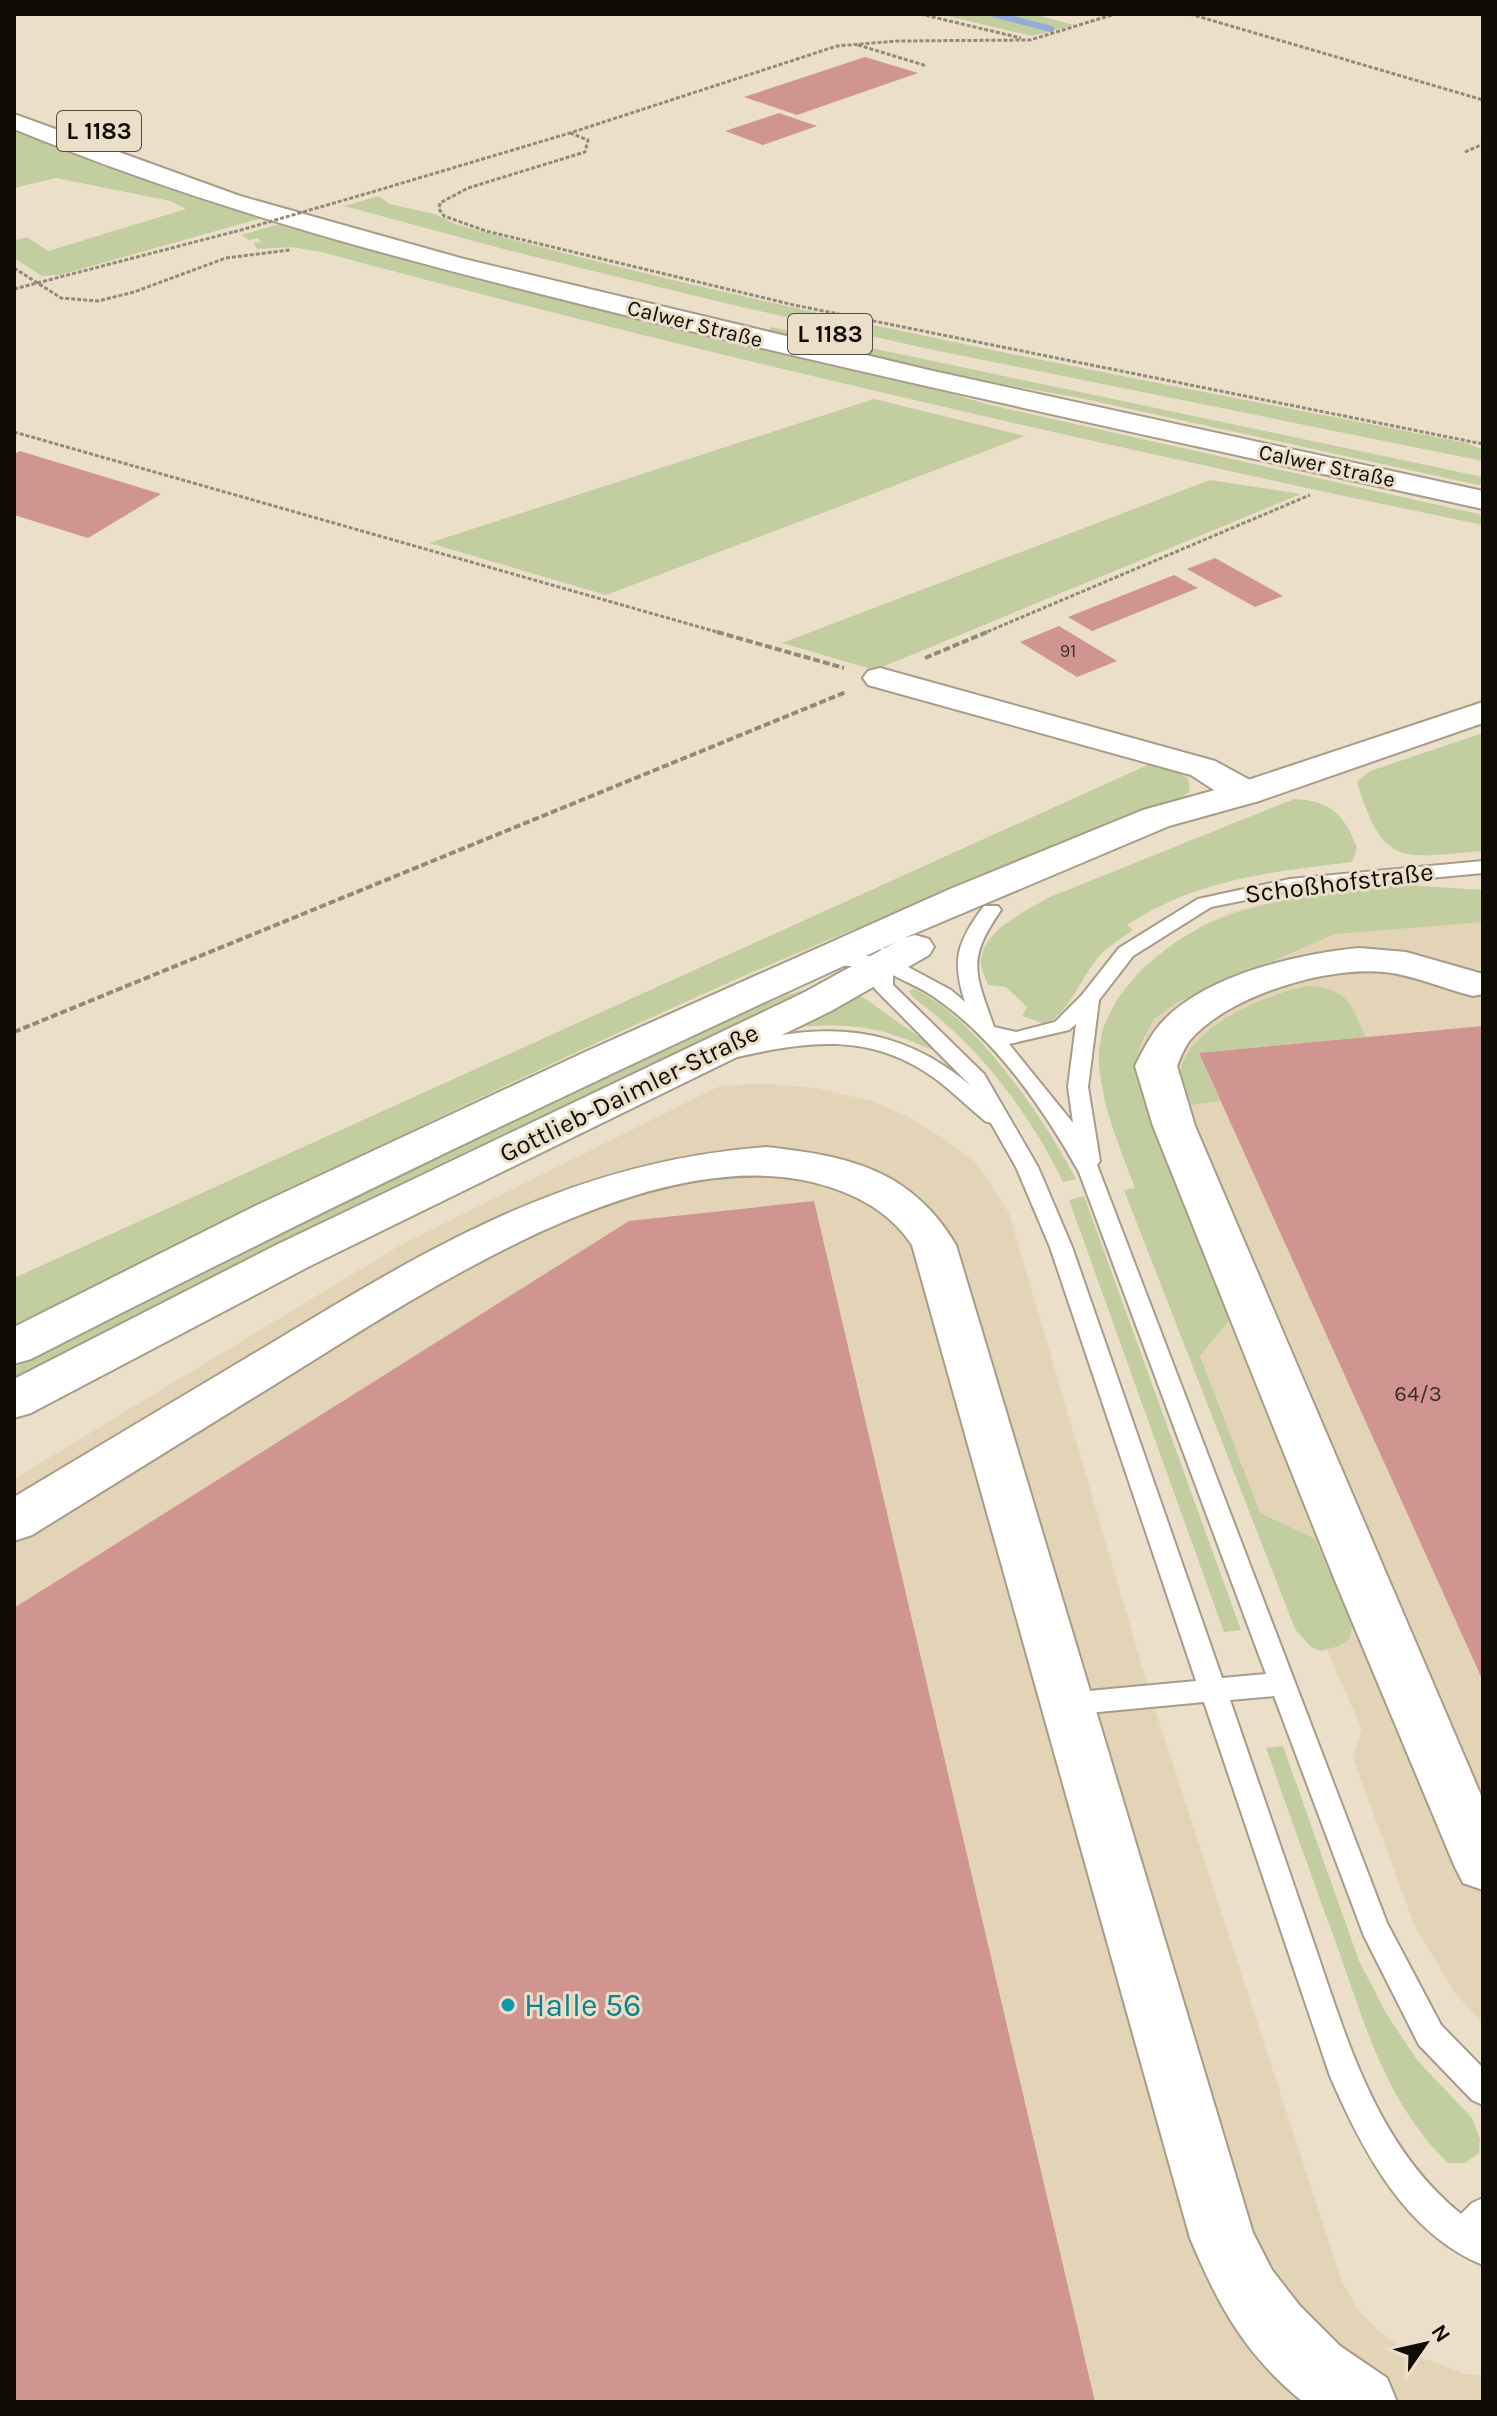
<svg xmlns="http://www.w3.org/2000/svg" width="1497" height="2416" font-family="Karla,sans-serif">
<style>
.built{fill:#e3d3b7}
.green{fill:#c2cea0}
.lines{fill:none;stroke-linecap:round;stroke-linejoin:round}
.stream{stroke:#93abd9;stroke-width:6}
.building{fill:#d09491}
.lane-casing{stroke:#a89c88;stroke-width:4}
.street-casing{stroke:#a89c88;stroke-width:4}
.secondary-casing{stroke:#a89c88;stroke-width:4}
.primary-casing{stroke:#a89c88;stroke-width:4}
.path-far1{stroke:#93897a;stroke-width:3;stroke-dasharray:4 2;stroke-linecap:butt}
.path{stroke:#93897a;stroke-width:4;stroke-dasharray:7 3;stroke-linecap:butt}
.lane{fill:#fff;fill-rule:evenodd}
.street{fill:#fff;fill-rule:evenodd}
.secondary{fill:#fff;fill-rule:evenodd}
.primary{fill:#fff;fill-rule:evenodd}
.path-bridge{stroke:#93897a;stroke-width:3;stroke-dasharray:4 2;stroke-linecap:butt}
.culture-dot{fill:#0f9aa8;stroke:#ecdfca;stroke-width:3}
.labels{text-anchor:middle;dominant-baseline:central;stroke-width:6;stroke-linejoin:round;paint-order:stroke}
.far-number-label{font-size:18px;fill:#402e29}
.far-street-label{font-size:22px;fill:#100c06;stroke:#ecdfca}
.number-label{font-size:22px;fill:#402e29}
.shield{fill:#ecdfca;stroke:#524b41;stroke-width:2}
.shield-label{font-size:24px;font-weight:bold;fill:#100c06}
.street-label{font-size:26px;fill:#100c06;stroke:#ecdfca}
.near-culture-label{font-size:32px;fill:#0d838f;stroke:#ecdfca;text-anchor:start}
</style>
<rect width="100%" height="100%" fill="#ecdfca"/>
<g class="built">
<polygon points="1404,885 1483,890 1483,2024 1454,1992 1414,1924 1353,1758 1362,1729 1313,1619 1274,1570 1124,1190 1135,1188 1106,1109 1099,1062 1102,1028 1118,997 1142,968 1204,924 1234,911 1297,897"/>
<polygon points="770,1084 817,1088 871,1101 907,1116 938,1135 977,1164 1009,1213 1151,1697 1341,2279 1356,2307 1378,2331 1409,2353 1466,2374 1483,2375 1483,2402 14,2402 14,1479 399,1246 722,1085"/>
</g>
<g class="green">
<polygon points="938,14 1033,14 1074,25 1032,36"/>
<polygon points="14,128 106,165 266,217 60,275 42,276 14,258 14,240 27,237 48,251 186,209 170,201 56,178 14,188"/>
<path d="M 379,196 L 389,204 L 435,214 L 458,225 C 790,316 1129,377 1467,443 L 1483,450 L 1483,461 L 929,349 L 737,306 L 511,251 L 344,206 Z"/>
<path d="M 283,223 L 663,323 L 933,388 L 990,405 L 1483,515 L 1483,525 C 1093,444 705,355 321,252 L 291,247 L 257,249 L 253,243 L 261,242 L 258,238 L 249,240 L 241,235 Z"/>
<polygon points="772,327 1483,477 1483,486 1080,398 913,368 763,334"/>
<polygon points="874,399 1025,436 606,595 429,543"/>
<polygon points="1210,480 1301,494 875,670 782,643"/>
<path d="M 1483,733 L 1483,851 C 1403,857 1384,870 1357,782 L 1370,771 Z"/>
<path d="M 1154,762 L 1188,778 L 1190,791 L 1177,801 C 1024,861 870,920 719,987 C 481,1093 248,1212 14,1327 L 14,1278 Z"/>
<path d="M 1294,799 C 1331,801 1344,814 1357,848 L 1352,862 C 1270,872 1198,879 1127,925 L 1133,930 C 1123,937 1112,944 1103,952 C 1082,973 1070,1014 1045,1024 L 1022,1016 L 1027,1007 L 1006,987 L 988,985 C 985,977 980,967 981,960 C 984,929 1026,911 1050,897 Z"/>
<path d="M 1404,885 L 1483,890 L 1483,922 L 1335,934 L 1178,1002 L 1154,1019 L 1140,1045 L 1136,1076 L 1234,1314 L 1200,1356 L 1260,1513 L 1315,1539 L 1352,1624 L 1350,1638 L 1339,1646 L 1320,1651 L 1310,1646 L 1295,1629 L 1124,1190 L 1135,1188 C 1120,1148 1103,1108 1099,1065 C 1097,1036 1109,1009 1127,987 C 1198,900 1301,896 1404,885 Z"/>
<polygon points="824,984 14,1383 14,1368 162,1291 653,1053 787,995"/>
<path d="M 1308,986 C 1350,989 1349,1003 1366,1037 L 1199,1053 L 1220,1101 L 1190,1105 C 1187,1098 1181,1089 1180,1082 C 1176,1030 1268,993 1308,986 Z"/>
<path d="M 914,989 C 976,1017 1045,1120 1076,1179 L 1063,1182 C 1035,1124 997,1071 950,1028 C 938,1016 924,1007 912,996 L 909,991 Z"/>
<path d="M 854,991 L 931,1045 L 932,1050 C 879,1026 852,1023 795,1027 Z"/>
<polygon points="1084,1196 1241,1630 1224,1632 1069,1200"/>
<path d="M 1283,1746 L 1359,1961 L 1386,2013 L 1417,2060 L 1472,2118 L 1480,2139 L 1479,2153 L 1465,2163 L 1448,2163 C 1386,2103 1364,2022 1336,1943 C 1312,1878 1289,1813 1266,1748 Z"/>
</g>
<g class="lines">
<polyline class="stream" points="994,14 1051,29"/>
</g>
<g class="building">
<polygon points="865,57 918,73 797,115 744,97"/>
<polygon points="779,113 817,126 763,145 725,131"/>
<polygon points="20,451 161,494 88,538 14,515 14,454"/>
<polygon points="1215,558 1283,596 1255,607 1187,569"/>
<polygon points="1174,575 1198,588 1092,631 1068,617"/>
<polygon points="1059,626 1117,661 1077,677 1020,642"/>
<polygon points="1483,1026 1483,1681 1199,1053"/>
<polygon points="814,1201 1095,2402 14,2402 14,1608 629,1221"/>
</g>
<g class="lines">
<g class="lane-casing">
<path id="lane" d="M 1483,861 L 1483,873 L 1290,891 L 1211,907 L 1133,956 L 1099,1000 L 1088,1087 L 1100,1161 L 1097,1165 L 1387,1923 L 1441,2025 L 1483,2068 L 1483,2105 L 1472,2100 L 1419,2045 L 1364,1936 L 1274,1696 L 1230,1700 C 1256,1776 1283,1853 1309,1929 C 1345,2032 1373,2143 1461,2214 L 1472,2203 L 1483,2198 L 1483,2265 C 1405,2233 1362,2150 1330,2076 L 1204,1702 L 1067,1715 L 1057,1712 L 1054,1704 L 1057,1696 L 1067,1693 L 1196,1681 L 1050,1247 L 1016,1167 L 991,1123 L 985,1121 C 967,1106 951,1090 933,1077 C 869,1032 809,1041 737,1057 L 727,1051 L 730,1046 C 821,1022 896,1022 971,1086 L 876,990 L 873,986 L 874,967 L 827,965 L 820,963 L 817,959 L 820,955 L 877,956 L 882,948 L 896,948 L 899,952 L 895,960 L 951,990 L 965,1002 C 951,959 958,941 984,906 L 998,906 L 1001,910 C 966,960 975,973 994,1027 L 1016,1032 L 1055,1022 L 1082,995 L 1119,948 L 1198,899 L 1290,879 ZM 893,975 C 908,983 924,989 937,999 C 997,1041 1044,1109 1079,1172 L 1266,1674 L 1222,1678 L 1072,1247 L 1038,1167 L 984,1074 L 893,985 ZM 1076,1024 L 1068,1087 L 1073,1123 L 1009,1044 L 1069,1030 Z"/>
</g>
<g class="street-casing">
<g id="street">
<path d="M 880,668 L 1215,761 L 1259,785 L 1264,793 L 1259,801 C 1233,807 1212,788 1191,775 L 868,685 L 863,678 L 868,671 Z"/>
<path d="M 1359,948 L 1406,952 L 1483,974 L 1483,994 L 1473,996 C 1444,989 1414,975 1384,972 C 1327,966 1230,995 1191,1039 C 1184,1047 1181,1057 1177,1066 L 1195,1126 L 1483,1800 L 1483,1890 L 1463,1883 L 1454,1865 L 1336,1583 L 1153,1126 L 1135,1066 C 1143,1050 1152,1032 1165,1019 C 1210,974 1298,954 1359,948 Z"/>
<path d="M 766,1147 C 848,1156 911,1169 956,1245 L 1253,2233 L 1272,2270 L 1300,2306 L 1340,2346 L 1387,2378 L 1397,2402 L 1303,2402 C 1245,2355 1218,2305 1190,2238 L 912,1245 C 895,1219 870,1202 841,1191 C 667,1123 417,1297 274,1385 C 193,1435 113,1485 32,1535 L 14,1541 L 14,1497 C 101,1445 188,1393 275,1341 C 435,1244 574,1161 766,1147 Z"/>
</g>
</g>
<g class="secondary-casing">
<path id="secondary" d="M 1483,702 L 1483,723 L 1259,801 L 1169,826 L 904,938 L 915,935 L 929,939 L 934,947 L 929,955 L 831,1011 L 308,1267 L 31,1413 L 14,1418 L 14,1379 L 276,1245 L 803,993 L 896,942 C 604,1075 316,1213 31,1359 L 14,1364 L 14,1327 L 251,1208 L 585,1052 L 950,889 L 1143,810 L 1233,785 Z"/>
</g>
<g class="primary-casing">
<path id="primary" d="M 14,114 L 240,196 L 464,259 L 933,371 L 1483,491 L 1483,509 C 1205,448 926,388 649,321 C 434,268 219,214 14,129 Z"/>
</g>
<g class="path-far1">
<polyline points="920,14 1021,38"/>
<polyline points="1190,14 1483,100"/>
<polyline points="858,45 927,66"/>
<polyline points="570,133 588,140 585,152 468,188 440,203 439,209 444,216 486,231 794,305 1483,444"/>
<polyline points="1465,152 1483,144"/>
<polyline points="372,192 570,133 837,46 897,41 1030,40 1115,14"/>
<polyline points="14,268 61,298 98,301 134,292 226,258 290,250"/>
<polyline points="14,289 233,232"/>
<polyline points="14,432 724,634"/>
<polyline points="982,634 1310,495"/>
</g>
<g class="path">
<polyline points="717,632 844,668"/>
<polyline points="925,658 987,632"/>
<polyline points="14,1032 846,692"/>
</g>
<use href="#lane" class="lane"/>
<use href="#street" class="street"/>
<use href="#secondary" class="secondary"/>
<use href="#primary" class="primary"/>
<polyline class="path-bridge" points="234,232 372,192"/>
</g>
<circle class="culture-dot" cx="508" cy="2005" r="8"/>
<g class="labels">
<g class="far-number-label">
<text x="1068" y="651">91</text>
</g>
<g class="far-street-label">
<text transform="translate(695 324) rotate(14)">Calwer Straße</text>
<text transform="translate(1327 466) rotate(12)">Calwer Straße</text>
</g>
<g class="number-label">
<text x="1418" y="1394">64/3</text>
</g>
<g class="shield">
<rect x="57" y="111" width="84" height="40" rx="6"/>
<rect x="788" y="314" width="84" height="40" rx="6"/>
</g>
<g class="shield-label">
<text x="99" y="131">L 1183</text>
<text x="830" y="334">L 1183</text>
</g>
<g class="street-label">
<text transform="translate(1339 883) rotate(-7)">Schoßhofstraße</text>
<text transform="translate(629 1093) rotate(-26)">Gottlieb-Daimler-Straße</text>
</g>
<g class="near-culture-label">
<text x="524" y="2005">Halle 56</text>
</g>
</g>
<rect width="1497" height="2416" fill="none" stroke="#100c06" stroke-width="32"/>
<g transform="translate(1425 2344) rotate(56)" stroke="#ecdfca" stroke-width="6" paint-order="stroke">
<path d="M0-6L14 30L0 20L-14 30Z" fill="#100c06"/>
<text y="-12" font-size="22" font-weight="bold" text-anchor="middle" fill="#100c06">N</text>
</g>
</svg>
